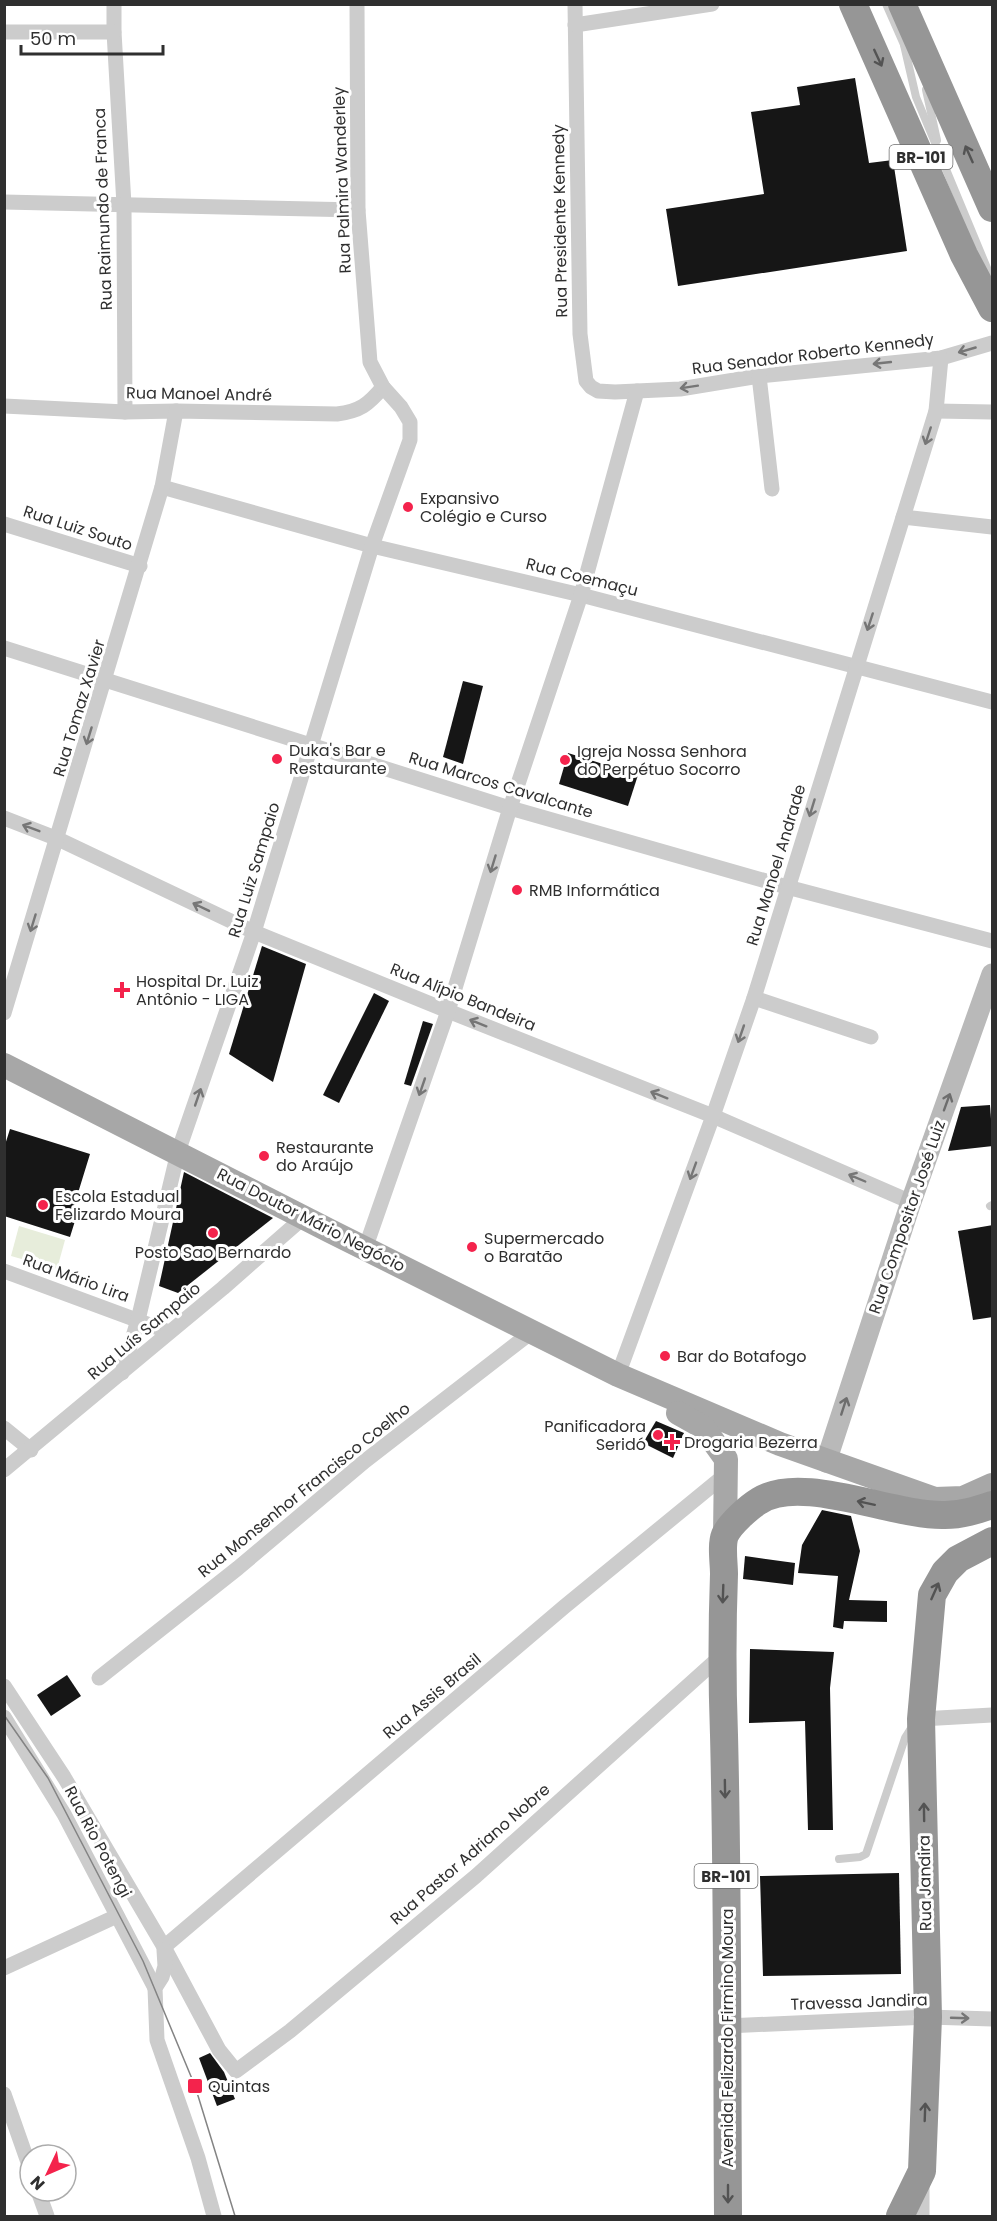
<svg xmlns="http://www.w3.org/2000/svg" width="997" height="2221" font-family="Poppins,sans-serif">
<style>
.green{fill:#e7eddb}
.building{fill:#161616}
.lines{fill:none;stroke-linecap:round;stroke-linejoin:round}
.lane{stroke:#ccc;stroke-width:8}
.street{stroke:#ccc;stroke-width:15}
.secondary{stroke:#b9b9b9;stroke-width:21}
.primary{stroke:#a7a7a7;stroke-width:24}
.highway{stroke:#969696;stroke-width:28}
.tram{stroke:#848484;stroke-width:1.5}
.oneway{stroke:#535353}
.oneway2{stroke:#767676}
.oneway3{stroke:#6d6d6d}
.poi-dot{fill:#f4234c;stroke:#fff;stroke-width:2}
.labels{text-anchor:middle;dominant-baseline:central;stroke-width:6;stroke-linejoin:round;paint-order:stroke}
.shield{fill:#fff;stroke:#6d6d6d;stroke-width:1.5}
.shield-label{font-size:15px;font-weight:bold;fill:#2f2f2f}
.street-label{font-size:16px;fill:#2f2f2f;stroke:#fff}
.poi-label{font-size:16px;fill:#2f2f2f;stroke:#fff;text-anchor:start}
</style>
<rect width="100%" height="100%" fill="#fff"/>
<polygon class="green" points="19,1226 65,1240 57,1269 11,1256"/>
<g class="building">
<polygon points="855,78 869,163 893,160 907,251 678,286 666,209 764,194 751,112 800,105 797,87"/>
<polygon points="463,681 483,686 463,764 443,757"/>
<polygon points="568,753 638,775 628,806 559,784"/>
<polygon points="262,946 306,964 273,1082 229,1054"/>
<polygon points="374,993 389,1001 339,1103 323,1095"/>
<polygon points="423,1021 433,1024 411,1086 404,1084"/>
<polygon points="990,1105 993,1146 948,1151 961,1107"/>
<polygon points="10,1129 90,1154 74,1206 79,1208 70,1237 4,1216 4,1148"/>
<polygon points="184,1172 273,1218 178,1293 159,1286"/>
<polygon points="993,1225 993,1317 973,1320 958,1231"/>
<polygon points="656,1421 684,1433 673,1458 643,1443"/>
<polygon points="822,1510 851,1516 860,1551 849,1600 887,1601 887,1622 844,1621 843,1629 833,1627 838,1576 798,1573 802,1545"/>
<polygon points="745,1556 795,1563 793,1585 743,1579"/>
<polygon points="750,1649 834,1652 830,1688 833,1830 808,1830 805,1721 749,1723"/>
<polygon points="67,1675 81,1696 51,1716 37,1695"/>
<polygon points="899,1873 901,1974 763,1976 760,1876"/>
<polygon points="210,2053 224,2072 235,2099 217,2106 199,2058"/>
</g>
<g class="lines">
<g class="lane">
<polyline points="886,4 905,47"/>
<polyline points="904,45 916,97 992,280"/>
<polyline points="926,90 937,140"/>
<polyline points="990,1206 992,1205"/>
<polyline points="839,1859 860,1857 866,1854 905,1738 912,1727"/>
</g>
<g class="street">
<polyline points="114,4 114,32 124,205 125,412"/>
<polyline points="575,4 580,334 586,381 591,387 598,391 615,392 680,389 759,376 941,358 992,343"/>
<polyline points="575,25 712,4"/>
<polyline points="4,32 114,32"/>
<polyline points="4,202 358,210"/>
<polyline points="759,376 772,489"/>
<path d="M 4,406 L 125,412 L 176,411 L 337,414 C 360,411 368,405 383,387"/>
<polyline points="936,411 992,412"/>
<polyline points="162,487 372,546 581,595 992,702"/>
<polyline points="903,517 992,527"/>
<polyline points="4,524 140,566"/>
<polyline points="4,648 510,808 787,887 992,941"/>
<polyline points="4,818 58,839 254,932 448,1011 713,1116 911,1202"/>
<polyline points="754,998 871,1037"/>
<polyline points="4,1013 162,487 176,411"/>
<polyline points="365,1249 448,1011 510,808 581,595 637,391"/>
<polyline points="4,1271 169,1332"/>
<polyline points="122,1373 138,1320 178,1152 254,932 372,546 410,440 410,422 401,407 383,387 370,362 358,210 357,4"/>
<polyline points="618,1375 713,1116 754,998 936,411 941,358"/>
<polyline points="4,1428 31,1450"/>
<polyline points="4,1470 223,1288 304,1217"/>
<polyline points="99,1678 238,1568 365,1461 533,1331"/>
<polyline points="4,1686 64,1777 164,1947 219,2050 236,2071 290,2031 476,1876 722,1655"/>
<polyline points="4,1717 64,1814 155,1988"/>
<polyline points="921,1719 992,1715"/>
<polyline points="164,1947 564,1607 725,1475"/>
<polyline points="164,1950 165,1966 162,1977 155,1988 157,2040 198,2158 214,2216"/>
<polyline points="4,1968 117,1916"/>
<polyline points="727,2026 928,2017 992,2019"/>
<polyline points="4,2094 30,2168"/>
<polyline points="38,2191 47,2216"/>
<polyline points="922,2216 922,2184"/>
</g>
<polyline class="secondary" points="826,1462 911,1202 992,974"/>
<g class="primary">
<polyline points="4,1065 330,1231 618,1375 780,1444 935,1499 963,1498 992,1485"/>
<polyline points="678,1413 703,1427 726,1459 725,1536"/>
</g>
<g class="highway">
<polyline points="853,4 964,255 992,308"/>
<polyline points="902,4 992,208"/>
<path d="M 728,2216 C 727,2056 728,1895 724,1735 C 722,1681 722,1628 724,1574 C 724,1563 721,1545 725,1535 C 730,1524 749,1507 759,1501 C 801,1473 895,1517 945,1515 C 962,1515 977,1510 992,1505"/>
<polyline points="900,2216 922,2171 928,2017 921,1719 932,1595 945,1572 958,1559 992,1541"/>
</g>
<polyline class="tram" points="4,1715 48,1778 143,1961 195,2086 235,2216"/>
</g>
<defs><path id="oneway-shaft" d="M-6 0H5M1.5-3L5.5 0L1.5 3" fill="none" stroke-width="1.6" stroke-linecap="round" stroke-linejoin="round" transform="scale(1.5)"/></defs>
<g class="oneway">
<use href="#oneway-shaft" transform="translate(878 58) rotate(65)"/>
<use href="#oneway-shaft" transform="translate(969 154) rotate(-114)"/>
<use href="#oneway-shaft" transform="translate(866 1503) rotate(-168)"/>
<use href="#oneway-shaft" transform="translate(935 1591) rotate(-66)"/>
<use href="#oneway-shaft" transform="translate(723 1594) rotate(92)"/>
<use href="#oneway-shaft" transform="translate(725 1789) rotate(89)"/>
<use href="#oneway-shaft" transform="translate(924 1812) rotate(-91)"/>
<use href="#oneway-shaft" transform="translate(925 2112) rotate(-88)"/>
<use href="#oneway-shaft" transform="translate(728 2194) rotate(90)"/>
</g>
<g class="oneway2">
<use href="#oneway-shaft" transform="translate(967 350) rotate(164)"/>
<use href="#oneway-shaft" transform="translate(882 363) rotate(174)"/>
<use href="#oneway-shaft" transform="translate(689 387) rotate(171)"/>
<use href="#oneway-shaft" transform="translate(928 436) rotate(108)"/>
<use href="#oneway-shaft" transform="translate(870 622) rotate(108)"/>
<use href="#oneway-shaft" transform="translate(89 736) rotate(107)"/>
<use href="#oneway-shaft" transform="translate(812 808) rotate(107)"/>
<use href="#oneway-shaft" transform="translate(31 828) rotate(-159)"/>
<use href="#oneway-shaft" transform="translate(493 864) rotate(107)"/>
<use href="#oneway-shaft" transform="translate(201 907) rotate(-154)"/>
<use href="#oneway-shaft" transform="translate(33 923) rotate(107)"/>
<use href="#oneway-shaft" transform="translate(478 1023) rotate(-158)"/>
<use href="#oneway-shaft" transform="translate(741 1034) rotate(109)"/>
<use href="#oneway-shaft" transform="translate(422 1087) rotate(109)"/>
<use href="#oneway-shaft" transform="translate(659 1095) rotate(-158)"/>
<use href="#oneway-shaft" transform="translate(198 1097) rotate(-71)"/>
<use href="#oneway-shaft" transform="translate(693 1171) rotate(110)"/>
<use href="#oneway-shaft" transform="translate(857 1178) rotate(-157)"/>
<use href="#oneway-shaft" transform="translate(960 2018) rotate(2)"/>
</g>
<g class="oneway3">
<use href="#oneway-shaft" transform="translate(947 1102) rotate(-70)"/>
<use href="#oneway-shaft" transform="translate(844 1406) rotate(-72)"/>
</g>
<g class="poi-dot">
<circle cx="408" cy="507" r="6"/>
<circle cx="277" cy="759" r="6"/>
<circle cx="565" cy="760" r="6"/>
<circle cx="517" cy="890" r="6"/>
<path d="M119 981h6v6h6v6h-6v6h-6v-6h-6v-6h6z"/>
<circle cx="264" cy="1156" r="6"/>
<circle cx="43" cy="1205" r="6"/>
<circle cx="213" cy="1233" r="6"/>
<circle cx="472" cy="1247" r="6"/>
<circle cx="665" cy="1356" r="6"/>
<circle cx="658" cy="1435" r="6"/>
<path d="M669 1433h6v6h6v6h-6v6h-6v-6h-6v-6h6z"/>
<rect x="187" y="2078" width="16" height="16" rx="3"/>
</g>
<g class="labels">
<g class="shield">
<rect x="889.5" y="145" width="63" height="24" rx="4.5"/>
<rect x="694.5" y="1864" width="63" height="24" rx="4.5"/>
</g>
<g class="shield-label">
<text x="921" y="157">BR-101</text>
<text x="726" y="1876">BR-101</text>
</g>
<g class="street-label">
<text transform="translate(342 180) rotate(-92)">Rua Palmira Wanderley</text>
<text transform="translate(103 209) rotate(-92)">Rua Raimundo de Franca</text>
<text transform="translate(560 221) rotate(-91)">Rua Presidente Kennedy</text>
<text transform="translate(813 354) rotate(-7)">Rua Senador Roberto Kennedy</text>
<text transform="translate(199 394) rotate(1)">Rua Manoel André</text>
<text transform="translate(78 528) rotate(18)">Rua Luiz Souto</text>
<text transform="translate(582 577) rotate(14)">Rua Coemaçu</text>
<text transform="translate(79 708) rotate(-73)">Rua Tomaz Xavier</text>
<text transform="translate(501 785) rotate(17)">Rua Marcos Cavalcante</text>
<text transform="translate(776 865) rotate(-73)">Rua Manoel Andrade</text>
<text transform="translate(254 870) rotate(-73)">Rua Luiz Sampaio</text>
<text transform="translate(463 997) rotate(22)">Rua Alípio Bandeira</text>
<text transform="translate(907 1217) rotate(-71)">Rua Compositor José Luiz</text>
<text transform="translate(311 1220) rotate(27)">Rua Doutor Mário Negócio</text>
<text transform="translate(76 1278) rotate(20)">Rua Mário Lira</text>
<text transform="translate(144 1331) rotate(-40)">Rua Luís Sampaio</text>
<text transform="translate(304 1490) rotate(-39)">Rua Monsenhor Francisco Coelho</text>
<text transform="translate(432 1696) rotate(-40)">Rua Assis Brasil</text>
<text transform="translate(98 1842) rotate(62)">Rua Rio Potengi</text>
<text transform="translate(470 1854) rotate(-41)">Rua Pastor Adriano Nobre</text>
<text transform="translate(925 1883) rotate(-91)">Rua Jandira</text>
<text transform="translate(859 2002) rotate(-2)">Travessa Jandira</text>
<text transform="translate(727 2038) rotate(-90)">Avenida Felizardo Firmino Moura</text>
</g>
<g class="poi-label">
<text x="420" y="498">Expansivo<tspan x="420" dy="18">Colégio e Curso</tspan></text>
<text x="289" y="750">Duka's Bar e<tspan x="289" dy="18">Restaurante</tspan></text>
<text x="577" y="751">Igreja Nossa Senhora<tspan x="577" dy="18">do Perpétuo Socorro</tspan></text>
<text x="529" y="890">RMB Informática</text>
<text x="136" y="981">Hospital Dr. Luiz<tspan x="136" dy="18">Antônio - LIGA</tspan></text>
<text x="276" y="1147">Restaurante<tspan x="276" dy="18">do Araújo</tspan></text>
<text x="55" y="1196">Escola Estadual<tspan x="55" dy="18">Felizardo Moura</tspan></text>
<text x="484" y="1238">Supermercado<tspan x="484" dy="18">o Baratão</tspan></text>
<text x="213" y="1252" text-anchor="middle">Posto Sao Bernardo</text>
<text x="677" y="1356">Bar do Botafogo</text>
<text x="646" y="1426" text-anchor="end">Panificadora<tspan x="646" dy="18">Seridó</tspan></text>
<text x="684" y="1442">Drogaria Bezerra</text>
<text x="208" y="2086">Quintas</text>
</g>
</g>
<rect width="997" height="2221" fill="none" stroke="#2f2f2f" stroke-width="12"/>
<g transform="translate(48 2173) rotate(226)"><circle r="28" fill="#ffffff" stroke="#acacac" stroke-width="1.5"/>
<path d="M0-4.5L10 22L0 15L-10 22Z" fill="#f4234c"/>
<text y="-9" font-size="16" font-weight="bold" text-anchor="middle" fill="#2f2f2f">N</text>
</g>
<path d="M21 45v9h142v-9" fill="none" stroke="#2f2f2f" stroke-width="3"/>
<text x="30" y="45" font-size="18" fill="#2f2f2f" stroke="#ffffff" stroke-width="4.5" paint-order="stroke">50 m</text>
</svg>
